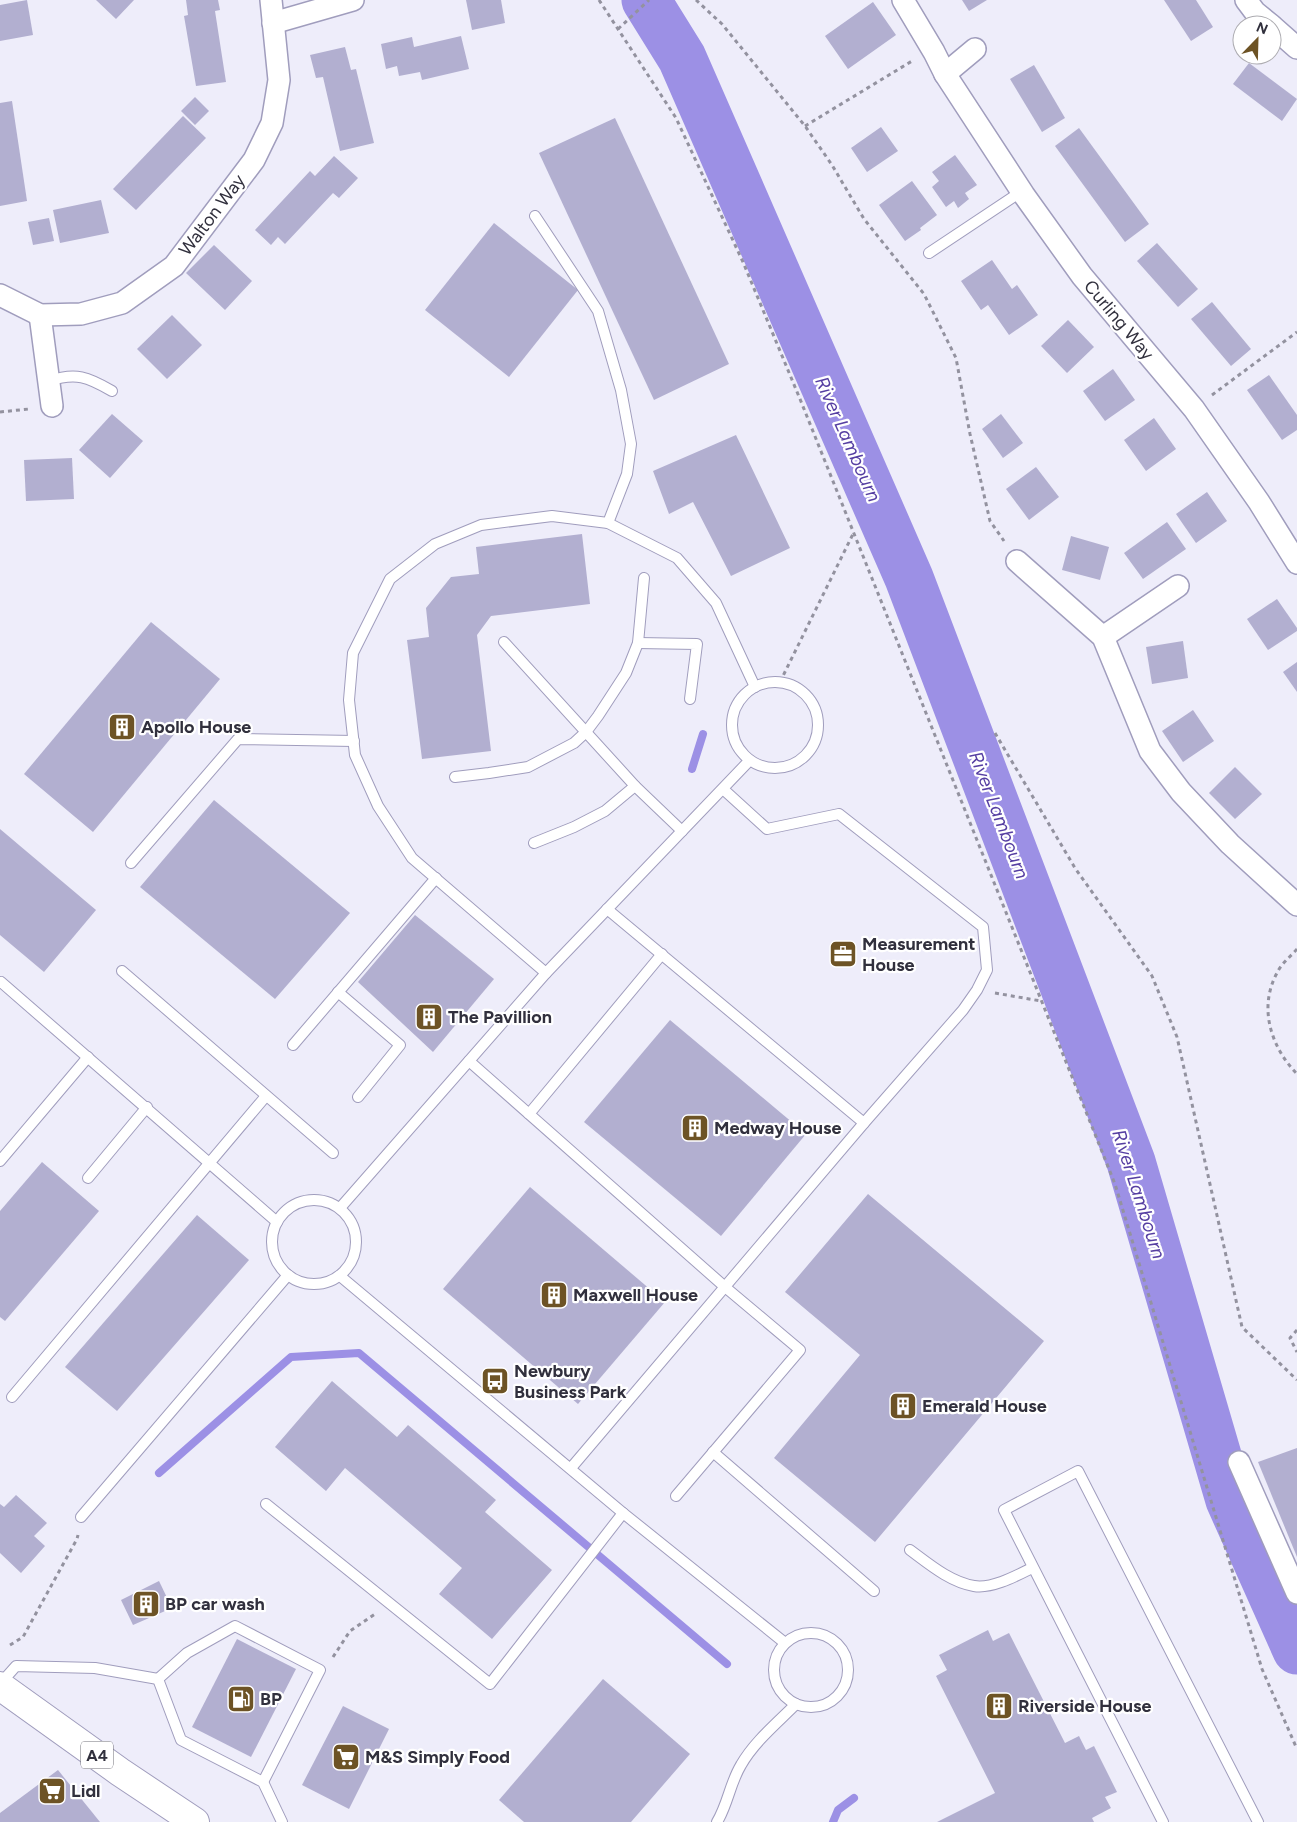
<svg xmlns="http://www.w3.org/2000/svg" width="1297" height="1822" font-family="Figtree,sans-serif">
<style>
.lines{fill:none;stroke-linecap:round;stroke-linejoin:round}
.stream{stroke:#9c90e5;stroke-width:8}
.river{stroke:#9c90e5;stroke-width:49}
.building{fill:#b2afd0}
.lane-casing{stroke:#a09dbd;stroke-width:12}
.street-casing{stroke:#a09dbd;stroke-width:24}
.primary-casing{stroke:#a09dbd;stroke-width:30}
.path{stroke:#93929f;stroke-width:3;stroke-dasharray:4 4;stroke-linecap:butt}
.lane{stroke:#fff;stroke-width:10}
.street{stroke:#fff;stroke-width:21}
.primary{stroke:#fff;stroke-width:28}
.labels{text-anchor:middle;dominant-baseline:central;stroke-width:4.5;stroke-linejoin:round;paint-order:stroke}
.shield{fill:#fff;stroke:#6f6e77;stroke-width:1}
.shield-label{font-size:16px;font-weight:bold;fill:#31303d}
.street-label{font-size:18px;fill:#31303d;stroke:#fff}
.poi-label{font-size:18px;font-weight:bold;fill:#31303d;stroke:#fff;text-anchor:start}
.water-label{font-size:19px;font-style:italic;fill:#563fa2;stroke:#fff}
</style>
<rect width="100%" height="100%" fill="#eeedfa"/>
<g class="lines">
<g class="stream">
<polyline points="692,769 703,734"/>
<polyline points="159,1473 291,1357 359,1353 727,1664"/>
<polyline points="833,1822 838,1810 854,1798"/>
</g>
<polyline class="river" points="646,0 682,58 909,578 1131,1162 1230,1500 1297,1650"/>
</g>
<g class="building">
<polygon points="27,0 33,35 0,41 0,5"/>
<polygon points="96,0 134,0 116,19"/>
<polygon points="186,0 218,0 220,10 215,11 226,82 196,86 184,16 188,15"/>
<polygon points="466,0 501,0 505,23 472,30"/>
<polygon points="962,0 987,0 969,11"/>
<polygon points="1164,0 1196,0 1213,27 1191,41"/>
<polygon points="873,2 896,35 848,69 825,36"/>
<polygon points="461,36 469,69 422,80 420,72 399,76 397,66 386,69 381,44 412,37 414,47"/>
<polygon points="345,47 351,70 356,69 374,143 340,151 323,77 316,78 310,55"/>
<polygon points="1249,63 1297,99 1282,121 1233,84"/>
<polygon points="1034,65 1065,118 1042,132 1010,79"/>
<polygon points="195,97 209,111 195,125 181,111"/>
<polygon points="12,101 27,201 0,206 0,103"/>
<polygon points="183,116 206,138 136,210 113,189"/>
<polygon points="615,118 729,364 654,400 539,153"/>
<polygon points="881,127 898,151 867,172 851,148"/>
<polygon points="1079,128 1149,224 1125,242 1055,146"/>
<polygon points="955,155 977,185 965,193 969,199 958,208 954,201 946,207 932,187 939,181 932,172"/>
<polygon points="334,156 358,178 339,198 333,193 285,244 278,237 271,245 255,230 310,171 315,176"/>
<polygon points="912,181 937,215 920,228 921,230 905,241 879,205"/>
<polygon points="101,200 109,233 60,243 53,210"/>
<polygon points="49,218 54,241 33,245 28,222"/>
<polygon points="494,223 578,290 509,377 425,310"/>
<polygon points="1157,243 1198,289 1178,307 1137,261"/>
<polygon points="214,245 252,281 225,310 186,273"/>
<polygon points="992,260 1012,289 1017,285 1038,315 1009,335 988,305 981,310 961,281"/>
<polygon points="1212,302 1251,349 1231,366 1191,319"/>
<polygon points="172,315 202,345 167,379 137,349"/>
<polygon points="1068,320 1094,347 1067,373 1041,346"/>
<polygon points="1113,369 1135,400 1105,421 1083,391"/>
<polygon points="1269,375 1297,415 1297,430 1282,440 1247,390"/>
<polygon points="112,414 143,441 110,478 79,450"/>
<polygon points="1001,414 1023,443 1003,458 982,429"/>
<polygon points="1154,418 1176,449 1146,471 1124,440"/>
<polygon points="736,435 790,548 731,576 693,502 669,514 653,471"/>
<polygon points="72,458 74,499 26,501 24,460"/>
<polygon points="1036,467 1059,497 1029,520 1006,489"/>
<polygon points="1207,492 1227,521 1196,543 1176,514"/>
<polygon points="1167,522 1186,549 1143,579 1124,553"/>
<polygon points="582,534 590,604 491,616 477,635 491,751 422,759 407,640 429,637 426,608 451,577 479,574 476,547"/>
<polygon points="1071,536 1109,547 1100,580 1062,570"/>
<polygon points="1277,599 1297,628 1297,631 1268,650 1247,619"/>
<polygon points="151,622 220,679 93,832 24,774"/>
<polygon points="1183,641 1188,678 1152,684 1146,647"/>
<polygon points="1297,662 1297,692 1283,672"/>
<polygon points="1193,710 1214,741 1183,762 1162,731"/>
<polygon points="1235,767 1262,794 1235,819 1209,793"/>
<polygon points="214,800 350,913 275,999 140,887"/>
<polygon points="0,829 96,910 44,972 0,935"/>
<polygon points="415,915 494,979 433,1052 358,982"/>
<polygon points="670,1020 806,1134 721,1236 584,1122"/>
<polygon points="42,1162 99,1211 5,1321 0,1317 0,1211"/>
<polygon points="530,1187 665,1302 578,1404 443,1289"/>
<polygon points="868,1194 1044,1341 875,1542 774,1458 860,1355 785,1292"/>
<polygon points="197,1215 249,1260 117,1411 65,1367"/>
<polygon points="332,1381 397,1437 408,1425 496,1500 485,1512 552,1570 492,1639 439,1594 462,1568 345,1468 326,1491 275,1447"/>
<polygon points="1297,1448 1297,1557 1258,1462"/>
<polygon points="16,1495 47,1523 34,1536 45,1546 21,1573 0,1553 0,1504 4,1507"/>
<polygon points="159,1581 172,1608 133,1625 121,1600"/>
<polygon points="988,1630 993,1641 1009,1633 1065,1743 1079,1736 1086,1750 1094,1746 1117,1792 1105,1797 1111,1808 1092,1818 1094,1822 937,1822 995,1793 936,1676 947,1670 939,1655"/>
<polygon points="237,1639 296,1669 251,1757 192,1727"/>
<polygon points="603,1679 690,1754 631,1822 524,1822 499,1800"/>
<polygon points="343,1706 389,1729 349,1809 302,1785"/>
<polygon points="58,1770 100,1822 0,1822 0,1813"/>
</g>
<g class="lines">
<g class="lane-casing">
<g id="lane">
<polyline points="535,216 598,311 621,390 631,444 627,474 608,523"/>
<polyline points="929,253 1022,191"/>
<path d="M 49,381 C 76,372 88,377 112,391"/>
<polyline points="504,642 635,786 605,811 574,827 534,843"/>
<polyline points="638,643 697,644 690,699"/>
<circle cx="775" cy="725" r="43"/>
<polyline points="455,777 489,773 528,767 574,743 586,732 598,716 626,673 638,643 644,578"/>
<polyline points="635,786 682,831"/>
<polyline points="131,863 238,739 354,741"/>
<polyline points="607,909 864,1123 963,1010 977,990 987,970 983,927 839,814 767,829 723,789"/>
<polyline points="122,971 333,1153"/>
<polyline points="546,973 412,858 378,806 355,755 349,700 353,653 390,579 435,544 481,525 552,516 608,523 677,558 716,603 755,687"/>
<polyline points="0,983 1,982 277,1222"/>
<polyline points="338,992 400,1045 358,1097"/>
<polyline points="293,1045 436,878"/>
<polyline points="469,1061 725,1287 800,1350 676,1496"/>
<polyline points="529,1114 662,954"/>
<polyline points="0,1161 88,1057"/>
<polyline points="88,1178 147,1107"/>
<circle cx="314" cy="1242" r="42"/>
<polyline points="340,1208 546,973 749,761"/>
<polyline points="340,1276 623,1513 785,1643"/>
<polyline points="12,1397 266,1096"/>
<polyline points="713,1452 874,1591"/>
<polyline points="571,1468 864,1123"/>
<polyline points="266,1504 490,1684 623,1513"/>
<polyline points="81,1517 288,1275"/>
<path d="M 910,1550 C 929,1564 950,1582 974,1586 C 992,1589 1016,1576 1032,1568"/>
<circle cx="811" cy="1670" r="37"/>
<polyline points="158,1679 187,1653 235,1626 320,1670 263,1782"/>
<polyline points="158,1679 181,1740 263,1782 282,1822"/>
<polyline points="0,1684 16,1666 95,1668 158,1679"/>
<path d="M 717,1822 C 728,1804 730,1783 741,1765 C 754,1742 777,1723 796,1704"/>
<polyline points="1163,1822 1004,1510 1078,1471 1258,1822"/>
</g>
</g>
<g class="street-casing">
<g id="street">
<polyline points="903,0 934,52 945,74 1024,195 1082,276 1194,409 1259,502 1297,563"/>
<polyline points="1246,0 1255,12 1271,25"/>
<polyline points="273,23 353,0"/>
<polyline points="1272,26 1297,48"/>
<polyline points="945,74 975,49"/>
<polyline points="0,295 40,315 81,314 122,303 174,266 254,160 272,123 279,80 271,0"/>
<polyline points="40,315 52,406"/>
<polyline points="1017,561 1103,637 1150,751 1181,792 1230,844 1297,905"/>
<polyline points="1103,637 1178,586"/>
<polyline points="1239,1462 1297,1593"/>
</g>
</g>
<g class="primary-casing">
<polyline id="primary" points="0,1686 120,1772 195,1822"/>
</g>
<g class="path">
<polyline points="599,0 676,118 743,262 800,399 1115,1184 1262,1669 1297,1749"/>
<polyline points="696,0 722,24 805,126 832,165 864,219 924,294 956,358 970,434 990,521 1004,541"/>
<polyline points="618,29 649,0"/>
<polyline points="805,126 912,61"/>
<polyline points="1212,395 1297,332"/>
<polyline points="0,412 29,409"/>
<polyline points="780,682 854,532"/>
<polyline points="995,733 1075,868 1152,976 1177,1037 1242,1327 1297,1380"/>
<path d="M 1297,949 C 1290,957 1281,964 1277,973 C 1258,1008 1271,1047 1297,1074"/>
<polyline points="995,993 1041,1001"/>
<polyline points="1297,1330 1290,1338 1297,1352"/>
<polyline points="10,1645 23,1637 77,1539 78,1535"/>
<polyline points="333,1657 350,1631 375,1614"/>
</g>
<use href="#lane" class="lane"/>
<use href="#street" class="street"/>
<use href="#primary" class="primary"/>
</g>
<defs>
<g id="building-square" transform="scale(1.4375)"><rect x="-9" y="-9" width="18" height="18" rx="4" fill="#6d5325" stroke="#fff"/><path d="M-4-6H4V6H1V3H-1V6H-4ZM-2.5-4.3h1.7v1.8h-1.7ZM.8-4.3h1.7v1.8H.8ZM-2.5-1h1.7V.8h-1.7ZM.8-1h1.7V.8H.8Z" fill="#fff"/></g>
<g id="office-square" transform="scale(1.4375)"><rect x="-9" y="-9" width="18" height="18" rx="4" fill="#6d5325" stroke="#fff"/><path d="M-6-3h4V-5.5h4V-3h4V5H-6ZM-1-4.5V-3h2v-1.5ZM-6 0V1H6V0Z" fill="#fff"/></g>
<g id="bus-square" transform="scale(1.4375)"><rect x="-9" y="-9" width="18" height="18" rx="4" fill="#6d5325" stroke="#fff"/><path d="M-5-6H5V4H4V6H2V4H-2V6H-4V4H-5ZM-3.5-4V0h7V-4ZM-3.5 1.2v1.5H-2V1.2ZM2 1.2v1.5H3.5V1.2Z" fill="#fff"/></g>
<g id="fuel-square" transform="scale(1.4375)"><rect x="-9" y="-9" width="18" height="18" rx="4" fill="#6d5325" stroke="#fff"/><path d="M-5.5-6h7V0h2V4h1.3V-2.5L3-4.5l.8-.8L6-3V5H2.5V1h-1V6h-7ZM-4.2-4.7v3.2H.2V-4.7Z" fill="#fff"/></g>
<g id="supermarket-square" transform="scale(1.4375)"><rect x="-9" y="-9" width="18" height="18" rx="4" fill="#6d5325" stroke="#fff"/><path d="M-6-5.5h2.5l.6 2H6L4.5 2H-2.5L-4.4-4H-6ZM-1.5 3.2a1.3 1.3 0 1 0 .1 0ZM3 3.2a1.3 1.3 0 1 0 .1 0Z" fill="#fff"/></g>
</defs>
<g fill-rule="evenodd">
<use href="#building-square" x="122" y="727"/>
<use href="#office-square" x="843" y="954"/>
<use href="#building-square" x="429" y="1017"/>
<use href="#building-square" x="695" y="1128"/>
<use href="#building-square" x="554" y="1295"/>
<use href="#bus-square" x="495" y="1381"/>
<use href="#building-square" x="903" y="1406"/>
<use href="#building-square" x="146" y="1604"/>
<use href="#fuel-square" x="241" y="1699"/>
<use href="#building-square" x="999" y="1706"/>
<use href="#supermarket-square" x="346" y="1757"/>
<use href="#supermarket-square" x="52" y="1791"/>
</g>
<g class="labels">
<rect class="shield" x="81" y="1741.5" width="32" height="27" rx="4"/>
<g class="shield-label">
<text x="97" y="1755">A4</text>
</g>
<g class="street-label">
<text transform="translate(212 215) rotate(-53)">Walton Way</text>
<text transform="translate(1119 320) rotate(50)">Curling Way</text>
</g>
<g class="poi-label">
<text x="141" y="727">Apollo House</text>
<text x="862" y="944">Measurement<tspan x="862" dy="21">House</tspan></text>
<text x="448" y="1017">The Pavillion</text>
<text x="714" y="1128">Medway House</text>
<text x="573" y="1295">Maxwell House</text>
<text x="514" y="1371">Newbury<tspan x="514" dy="21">Business Park</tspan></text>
<text x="922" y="1406">Emerald House</text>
<text x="165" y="1604">BP car wash</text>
<text x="260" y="1699">BP</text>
<text x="1018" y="1706">Riverside House</text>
<text x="365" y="1757">M&amp;S Simply Food</text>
<text x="71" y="1791">Lidl</text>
</g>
<g class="water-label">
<text transform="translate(848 439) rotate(66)">River Lambourn</text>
<text transform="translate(999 815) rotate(69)">River Lambourn</text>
<text transform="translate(1139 1194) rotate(72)">River Lambourn</text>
</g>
</g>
<g transform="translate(1257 40) rotate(23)"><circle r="24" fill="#ffffff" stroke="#adacb1"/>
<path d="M0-4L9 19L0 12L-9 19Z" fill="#6d5325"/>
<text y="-8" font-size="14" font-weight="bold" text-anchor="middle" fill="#31303d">N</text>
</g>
</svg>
